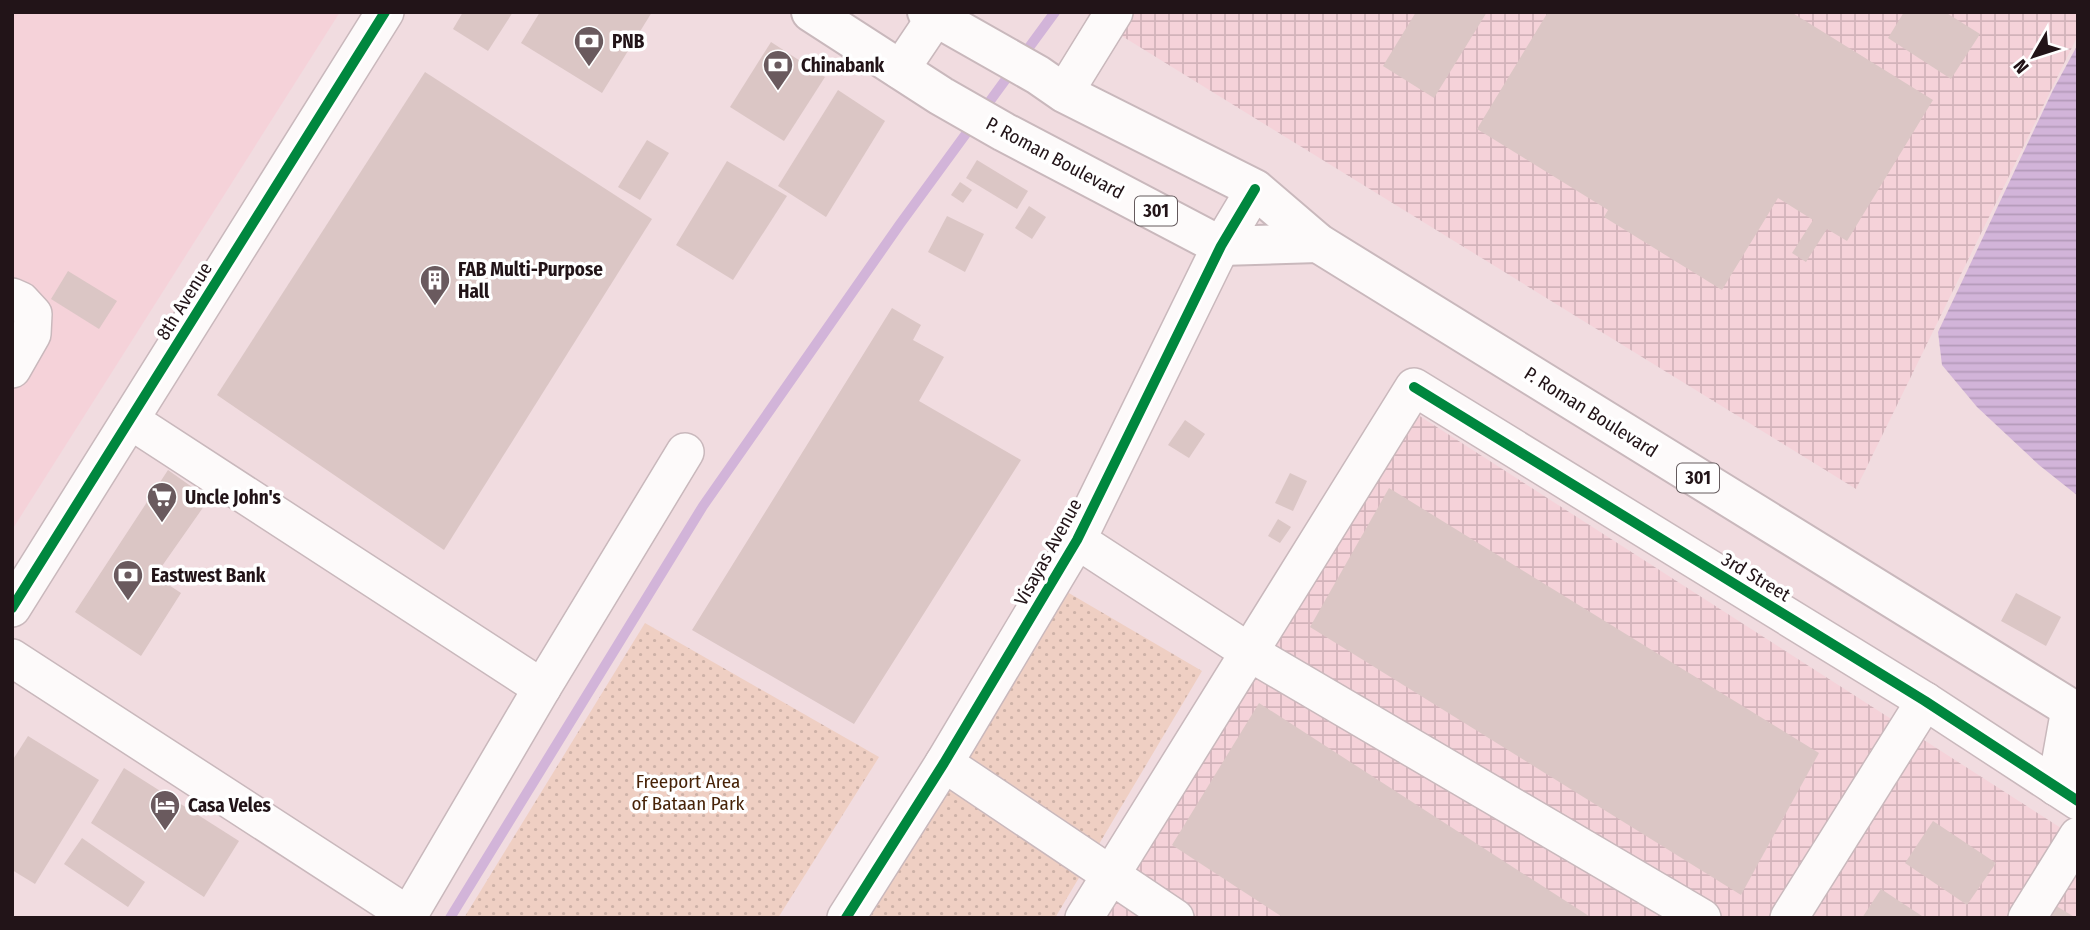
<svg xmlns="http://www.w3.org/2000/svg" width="2090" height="930" font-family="'Fira Sans Condensed',sans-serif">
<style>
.built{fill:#f5d2d9}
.industrial{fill:url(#industrial-grid)}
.park{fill:url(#park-dots)}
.water{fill:url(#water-rules)}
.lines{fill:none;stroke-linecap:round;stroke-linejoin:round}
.stream{stroke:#d2b4d9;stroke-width:10}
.building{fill:#dbc6c5}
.minor-casing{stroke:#c9b8bc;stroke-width:40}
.major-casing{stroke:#c9b8bc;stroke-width:42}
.minor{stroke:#fdfafa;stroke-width:37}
.major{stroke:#fdfafa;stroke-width:38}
.cycleway-casing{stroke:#fff;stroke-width:15}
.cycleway{stroke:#00873e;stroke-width:10}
.labels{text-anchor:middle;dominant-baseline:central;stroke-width:7;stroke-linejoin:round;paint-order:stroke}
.shield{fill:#fff;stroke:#645a5d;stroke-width:2}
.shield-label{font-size:18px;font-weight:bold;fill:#221418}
.poi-label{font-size:19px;font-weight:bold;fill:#221418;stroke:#fff;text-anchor:start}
.street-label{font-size:19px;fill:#221418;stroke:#fff}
.park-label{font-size:19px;fill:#472308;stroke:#fff}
</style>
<defs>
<pattern id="industrial-grid" width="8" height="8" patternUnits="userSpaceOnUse" patternTransform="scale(1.75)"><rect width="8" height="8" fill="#f5d2d9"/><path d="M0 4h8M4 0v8" fill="none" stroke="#d2b3ba"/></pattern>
<pattern id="park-dots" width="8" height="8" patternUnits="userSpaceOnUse" patternTransform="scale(1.75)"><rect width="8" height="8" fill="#efcfc3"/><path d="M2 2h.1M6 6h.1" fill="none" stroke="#cdb1a7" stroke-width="1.8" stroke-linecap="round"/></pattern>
<pattern id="water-rules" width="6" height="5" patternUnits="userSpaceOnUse" patternTransform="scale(1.75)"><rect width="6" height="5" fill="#d2b4d9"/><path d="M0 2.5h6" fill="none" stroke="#b49aba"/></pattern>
</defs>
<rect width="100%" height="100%" fill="#f1dce0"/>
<polygon class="built" points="12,12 340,12 12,530"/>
<g class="industrial">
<polygon points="1083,12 2078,12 2078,35 1856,489"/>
<polygon points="1415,413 2078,839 2078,918 1098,918"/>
</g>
<g class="park">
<polygon points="1062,589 1202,671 1055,918 860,918"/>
<polygon points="645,623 879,757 778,918 464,918"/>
</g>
<polygon class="water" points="2078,44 2078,496 2039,465 1977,407 1942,365 1938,332 2053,90"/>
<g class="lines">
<polyline class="stream" points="450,918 703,506 900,224 1055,12"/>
</g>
<g class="building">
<polygon points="463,12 513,12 488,51 453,29"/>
<polygon points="540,12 652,12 602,93 521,43"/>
<polygon points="1416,12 1487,12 1434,98 1383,66"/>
<polygon points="1548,12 1791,12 1933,100 1847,241 1827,229 1806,262 1792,253 1813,220 1778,198 1722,290 1604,217 1608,210 1477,129"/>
<polygon points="1904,12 1945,12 1980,34 1951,79 1888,38"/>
<polygon points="771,42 825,77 784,141 730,107"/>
<polygon points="425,72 652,219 444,550 217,395"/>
<polygon points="838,90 885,121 826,217 778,186"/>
<polygon points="647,140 669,153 640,200 618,187"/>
<polygon points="977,160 1028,191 1017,209 966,178"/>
<polygon points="727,161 787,196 733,280 676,245"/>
<polygon points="960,182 972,190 963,203 951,195"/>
<polygon points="1029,206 1046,217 1032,239 1015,228"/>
<polygon points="947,216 984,234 965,272 928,252"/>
<polygon points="68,271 117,301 99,329 51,299"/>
<polygon points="892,308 921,325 913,340 944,357 919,401 1021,460 854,724 692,630"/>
<polygon points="1185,420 1205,434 1189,458 1168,445"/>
<polygon points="168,470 209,499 155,576 181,593 141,656 75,612"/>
<polygon points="1290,473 1307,481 1293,511 1275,503"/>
<polygon points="1389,488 1819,753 1741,895 1310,627"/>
<polygon points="1278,519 1291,527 1280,543 1268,536"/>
<polygon points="2016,593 2061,617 2046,646 2001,621"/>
<polygon points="1259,703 1592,918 1284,918 1172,845"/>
<polygon points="28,736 99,780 35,884 12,870 12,761"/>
<polygon points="124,768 239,841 204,897 91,823"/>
<polygon points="1933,821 1996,863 1967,905 1905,863"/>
<polygon points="82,838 145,882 128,907 64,864"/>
<polygon points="1881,889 1925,918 1862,918"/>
<polygon points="2053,904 2076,918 2044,918"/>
</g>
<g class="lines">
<g class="minor-casing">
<g id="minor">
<polyline points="900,70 939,12"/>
<polyline points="1064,93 1114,12"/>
<polyline points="12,297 21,301 33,314 32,334 12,369"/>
<polyline points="130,420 542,688 407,918"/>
<polyline points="1077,540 1249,652 1702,918"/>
<polyline points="12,608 385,12"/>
<polyline points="12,658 408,915"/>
<polyline points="542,688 685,452"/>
<polyline points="944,763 1175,918"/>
<polyline points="2056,787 2070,709"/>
<polyline points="846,918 944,763 1077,540 1221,246 1255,189"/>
<polyline points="1084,918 1414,387 1925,701 2078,801"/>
<polyline points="1789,918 1925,701"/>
<polyline points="2027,918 2078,836"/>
</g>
</g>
<g class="major-casing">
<g id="major">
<polyline points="811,12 941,96 1004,132 1221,246 1318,243"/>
<polyline points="927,12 1038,75 1064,93 1255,189 1318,243 2078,713"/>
</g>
</g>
<use href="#minor" class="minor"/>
<use href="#major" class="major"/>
<g class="cycleway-casing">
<g id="cycleway">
<polyline points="1414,387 1925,701 2078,801"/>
<polyline points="12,608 385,12"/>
<polyline points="846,918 944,763 1077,540 1221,246 1255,189"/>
</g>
</g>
<use href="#cycleway" class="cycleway"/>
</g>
<defs>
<g id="bank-pin" transform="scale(1.575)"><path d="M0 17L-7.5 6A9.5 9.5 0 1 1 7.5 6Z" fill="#6a5a5e" stroke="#fff"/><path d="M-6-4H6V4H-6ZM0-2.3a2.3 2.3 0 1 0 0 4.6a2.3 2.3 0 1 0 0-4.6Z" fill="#fff"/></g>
<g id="building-pin" transform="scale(1.575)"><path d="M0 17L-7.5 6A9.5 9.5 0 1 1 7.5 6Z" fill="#6a5a5e" stroke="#fff"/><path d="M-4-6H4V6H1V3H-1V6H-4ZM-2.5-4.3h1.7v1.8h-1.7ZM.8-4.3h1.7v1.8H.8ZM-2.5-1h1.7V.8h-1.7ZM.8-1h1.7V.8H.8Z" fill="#fff"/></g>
<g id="supermarket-pin" transform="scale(1.575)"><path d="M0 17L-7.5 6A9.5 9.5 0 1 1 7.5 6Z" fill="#6a5a5e" stroke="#fff"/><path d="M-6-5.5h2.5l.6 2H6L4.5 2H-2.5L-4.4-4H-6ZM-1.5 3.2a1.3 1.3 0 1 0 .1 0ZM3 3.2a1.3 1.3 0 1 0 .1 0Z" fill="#fff"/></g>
<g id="hotel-pin" transform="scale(1.575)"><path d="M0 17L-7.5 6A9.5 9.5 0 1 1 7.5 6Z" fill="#6a5a5e" stroke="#fff"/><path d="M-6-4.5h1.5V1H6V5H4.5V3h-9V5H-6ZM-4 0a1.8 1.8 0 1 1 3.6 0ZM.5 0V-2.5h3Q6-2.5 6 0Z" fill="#fff"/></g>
</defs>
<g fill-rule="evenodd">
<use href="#bank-pin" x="589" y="41"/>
<use href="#bank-pin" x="778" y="65"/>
<use href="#building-pin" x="435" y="280"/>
<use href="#supermarket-pin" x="162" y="497"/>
<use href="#bank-pin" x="128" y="575"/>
<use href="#hotel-pin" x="165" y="805"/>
</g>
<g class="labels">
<g class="shield">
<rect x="1135" y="196.5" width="42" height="29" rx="5"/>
<rect x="1677" y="463.5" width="42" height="29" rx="5"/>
</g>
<g class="shield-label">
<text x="1156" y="211">301</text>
<text x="1698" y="478">301</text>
</g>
<g class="poi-label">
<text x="612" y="41">PNB</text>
<text x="801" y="65">Chinabank</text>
<text x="458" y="269">FAB Multi-Purpose<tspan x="458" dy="22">Hall</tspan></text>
<text x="185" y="497">Uncle John's</text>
<text x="151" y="575">Eastwest Bank</text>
<text x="188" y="805">Casa Veles</text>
</g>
<g class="street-label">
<text transform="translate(1055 158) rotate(28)">P. Roman Boulevard</text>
<text transform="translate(184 301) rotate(-58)">8th Avenue</text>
<text transform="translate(1591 412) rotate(32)">P. Roman Boulevard</text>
<text transform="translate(1048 552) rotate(-61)">Visayas Avenue</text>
<text transform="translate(1756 577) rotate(31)">3rd Street</text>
</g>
<g class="park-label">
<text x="688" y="781">Freeport Area<tspan x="688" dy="22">of Bataan Park</tspan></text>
</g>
</g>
<rect width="2090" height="930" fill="none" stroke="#221418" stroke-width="28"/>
<g transform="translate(2034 56) rotate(231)" stroke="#ffffff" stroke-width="5" paint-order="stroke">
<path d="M0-5L12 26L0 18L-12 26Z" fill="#221418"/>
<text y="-10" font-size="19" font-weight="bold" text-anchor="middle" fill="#221418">N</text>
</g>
</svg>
